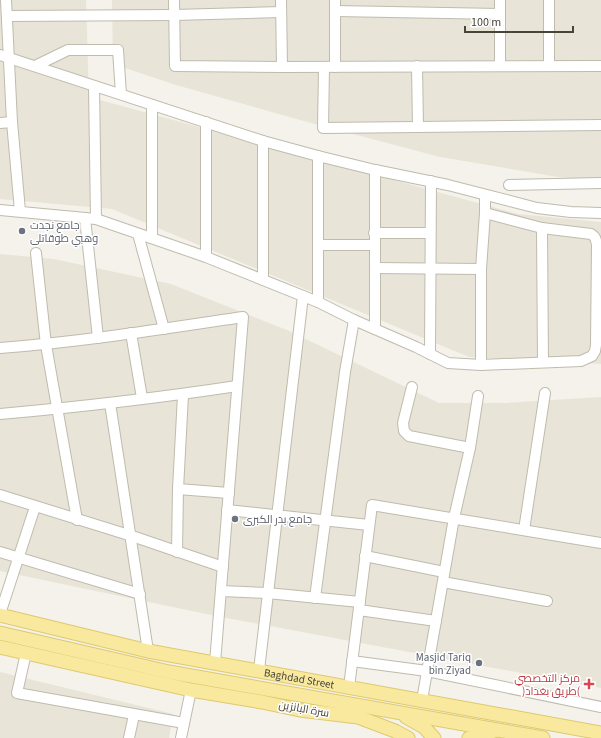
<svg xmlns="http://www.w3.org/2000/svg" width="601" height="738" font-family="'Source Sans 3',Cairo,sans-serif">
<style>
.residential{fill:#e8e5d8}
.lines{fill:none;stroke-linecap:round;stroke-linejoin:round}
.minor-casing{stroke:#bfbbad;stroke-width:12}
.major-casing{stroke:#dec96e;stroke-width:15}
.minor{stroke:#fff;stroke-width:10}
.major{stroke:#f9e99e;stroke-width:13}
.worship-dot{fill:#6b7280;stroke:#fff;stroke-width:1.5}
.health-dot{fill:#e0444e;stroke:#fff;stroke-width:1.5}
.labels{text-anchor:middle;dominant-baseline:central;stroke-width:3;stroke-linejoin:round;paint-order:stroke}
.worship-label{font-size:11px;fill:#5b616d;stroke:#fff;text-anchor:start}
.street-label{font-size:11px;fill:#484438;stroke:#fff}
.health-label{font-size:11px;fill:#be3a42;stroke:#fff;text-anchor:end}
</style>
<rect width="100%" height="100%" fill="#f4f2ea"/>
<g class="residential">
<polygon points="0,0 86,0 89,97 518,214 601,222 601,364 469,357 112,209 0,199"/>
<polygon points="112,0 601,0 601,180 558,177 440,157 300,120 176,85 113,64"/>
<polygon points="0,254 54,259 171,284 287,330 439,403 506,403 601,397 601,688 211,615 0,571"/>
<polygon points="0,672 173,714 169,738 0,738"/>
</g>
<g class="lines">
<g class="minor-casing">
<g id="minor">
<polyline points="6,0 12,122 20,211"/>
<polyline points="174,0 175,66 282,67 601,66"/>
<polyline points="281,0 282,67"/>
<polyline points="335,0 335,67"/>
<polyline points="549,0 549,66"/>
<polyline points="335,11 500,14"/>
<polyline points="7,16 174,15 281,12"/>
<polyline points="0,55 263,141 318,156 375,170 448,185 537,208 571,212 601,213"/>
<polyline points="35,66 68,50 118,50 121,94"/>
<polyline points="417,66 418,127"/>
<polyline points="500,66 500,0"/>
<polyline points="324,67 323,128 601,125"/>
<polyline points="94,86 96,219"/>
<polyline points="206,122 206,257"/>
<polyline points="0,123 12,122"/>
<polyline points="375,170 375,329"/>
<polyline points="509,185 601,183"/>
<path d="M 0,210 L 96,219 L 206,257 L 318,302 L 354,320 L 416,347 L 448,363 L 481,365 L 581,361 L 592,356 L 595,351 L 596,345 L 597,245 C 596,240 596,237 591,234 L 542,228 L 485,213"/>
<polyline points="85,218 98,338"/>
<polyline points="542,228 543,362"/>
<polyline points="374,233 430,233"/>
<polyline points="138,234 164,329"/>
<polyline points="152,238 152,105"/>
<polyline points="318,245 374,245"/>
<polyline points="36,253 46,345 77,520"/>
<polyline points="375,268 481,269"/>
<polyline points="263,280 263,141"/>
<polyline points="318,302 318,156"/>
<polyline points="131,333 142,398"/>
<path d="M 0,348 C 81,342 162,329 243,317 L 215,663"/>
<polyline points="430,354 431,181"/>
<polyline points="481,365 481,269 485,213 485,195"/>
<polyline points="412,387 403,423 404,431 409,436 470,448"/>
<polyline points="110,403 148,651"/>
<path d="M 0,414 C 79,407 158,398 237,386"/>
<polyline points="178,489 229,493"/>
<polyline points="0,495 132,536 223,567"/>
<polyline points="227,510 369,525"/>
<polyline points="524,530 545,393"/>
<polyline points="0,552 140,594"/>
<polyline points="177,552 178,489 183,395"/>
<polyline points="365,556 444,572"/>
<polyline points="443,582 547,601"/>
<polyline points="221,591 267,593 360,602"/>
<polyline points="315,598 345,372 354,320"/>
<polyline points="359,610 436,621"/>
<polyline points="0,614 35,507"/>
<polyline points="26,653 17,693 184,723"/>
<polyline points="352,661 427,671 601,707"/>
<polyline points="259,670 303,296"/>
<polyline points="349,687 372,505 601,543"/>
<polyline points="422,700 454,518 470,448 478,396"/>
<polyline points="129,738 134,715"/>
<polyline points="181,738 191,690"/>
</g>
</g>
<g class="major-casing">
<g id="major">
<path id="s1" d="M 0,615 L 148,651 L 601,733"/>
<polyline points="0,633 169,672 543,738"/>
<polyline points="0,647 191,690 262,702 300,710 358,717 395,731 408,738"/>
<polyline points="406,717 424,727 434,738"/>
<polyline points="469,738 494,731"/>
</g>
</g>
<use href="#minor" class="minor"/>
<use href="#major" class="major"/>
</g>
<g class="worship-dot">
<circle cx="22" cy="231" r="4"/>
<circle cx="235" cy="519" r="4"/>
<circle cx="479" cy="663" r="4"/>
</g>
<path class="health-dot" d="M587 678h4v4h4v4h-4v4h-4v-4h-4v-4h4z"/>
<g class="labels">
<g class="worship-label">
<text x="30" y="225">جامع نجدت<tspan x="30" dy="13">وهبي طوقاتلى</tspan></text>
<text x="243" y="519">جامع بدر الكبرى</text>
<text x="471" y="657" text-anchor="end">Masjid Tariq<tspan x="471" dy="13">bin Ziyad</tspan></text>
</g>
<g class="street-label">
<text stroke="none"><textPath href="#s1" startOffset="306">Baghdad Street</textPath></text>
<text transform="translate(304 709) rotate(10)">سرة البانزين</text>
</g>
<g class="health-label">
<text x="580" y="678">مركز التخصصي<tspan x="580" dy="13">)طريق بغداد(</tspan></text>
</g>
</g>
<path d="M465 26v6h108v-6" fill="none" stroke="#484438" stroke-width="2"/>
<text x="471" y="26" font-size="12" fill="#484438" stroke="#ffffff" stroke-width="3" paint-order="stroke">100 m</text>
</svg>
